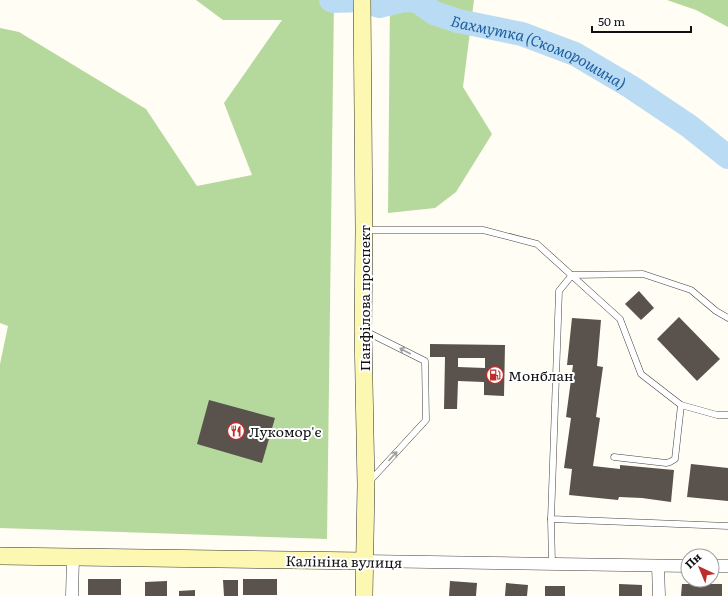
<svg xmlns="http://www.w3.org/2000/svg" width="728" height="596" font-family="Literata,serif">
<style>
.forest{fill:#b5d99d}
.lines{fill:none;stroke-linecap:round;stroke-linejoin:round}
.river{stroke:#badbf4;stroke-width:24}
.building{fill:#59524d;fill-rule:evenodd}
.lane-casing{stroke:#434343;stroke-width:7}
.street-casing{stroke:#434343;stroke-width:13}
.secondary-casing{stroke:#323232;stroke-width:18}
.lane{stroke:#fff;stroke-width:6}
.street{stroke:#fff;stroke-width:12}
.secondary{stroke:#fcf8b1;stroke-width:17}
.oneway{stroke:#9f9f9f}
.labels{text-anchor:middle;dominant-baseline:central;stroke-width:4;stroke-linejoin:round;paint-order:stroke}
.street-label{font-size:14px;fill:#101010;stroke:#fff}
.poi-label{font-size:14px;fill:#101010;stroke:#fff;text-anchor:start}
.water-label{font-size:15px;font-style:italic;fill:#1c5e9f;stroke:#fff}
</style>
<rect width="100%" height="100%" fill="#fffdf4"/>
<g class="forest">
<polygon points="196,0 334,0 327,539 0,528 0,364 8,326 0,323 0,28 19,32 146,109 197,186 252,175 224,103 282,20 223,20"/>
<polygon points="390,0 474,0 463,87 492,134 456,192 435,208 388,213"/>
<polygon points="667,0 728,0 728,27 696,10"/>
</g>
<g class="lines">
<path class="river" id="s1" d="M 331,0 L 333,1 L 362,0 L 379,6 L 404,0 L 417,1 L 434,13 L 458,21 L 522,34 L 575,54 L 631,87 L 689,126 L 728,157"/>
</g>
<g class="building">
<polygon points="639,291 654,308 641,320 625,304"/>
<polygon points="679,317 720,359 697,381 657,339"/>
<polygon points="572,318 601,320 597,366 603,367 596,417 600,418 593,466 620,469 620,465 674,470 671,502 642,498 619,497 618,500 569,495 572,469 564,468 571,418 566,417 573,365 567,365"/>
<path d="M 430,344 L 505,345 L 504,396 L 484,395 L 484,382 L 458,381 L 457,409 L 444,409 L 445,357 L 430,357 ZM 458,358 L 485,358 L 485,368 L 458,367 Z"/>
<polygon points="209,400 275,418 262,463 197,444"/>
<polygon points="691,464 728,468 728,501 687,497"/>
<rect x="88" y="579" width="33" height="16"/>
<rect x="243" y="579" width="34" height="16"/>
<polygon points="223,580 238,580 238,596 224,596"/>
<polygon points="167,581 167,596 145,596 145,582"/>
<polygon points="450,581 477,583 476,596 449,596"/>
<polygon points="506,583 528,585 527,596 505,596"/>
<polygon points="619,584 642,585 642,596 619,596"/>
<polygon points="682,584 722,584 722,596 681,596"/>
<rect x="545" y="586" width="20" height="10"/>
<polygon points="195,590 195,596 179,596 179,591"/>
</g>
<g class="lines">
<g class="lane-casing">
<g id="lane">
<polyline points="365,230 483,230 537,244 620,319 641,374 681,405 717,415 728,415"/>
<polyline points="728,318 716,311 691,290 643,274 572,275 559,291 551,519 728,526"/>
<polyline points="365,331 425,361 426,420 369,482"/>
<polyline points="614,457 666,463 670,462 675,459 681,405"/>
<polyline points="551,519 552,564"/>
</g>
</g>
<g class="street-casing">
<g id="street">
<polyline points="365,561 688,566"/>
<polyline points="658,566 659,596"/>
<polyline points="712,566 728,566"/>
<polyline points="72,596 73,557"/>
</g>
</g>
<g class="secondary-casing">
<g id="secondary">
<polyline points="362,0 364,230 363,330 366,485 364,596"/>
<polyline points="0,556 365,561"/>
</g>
</g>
<use href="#lane" class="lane"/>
<use href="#street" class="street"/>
<use href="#secondary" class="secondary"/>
</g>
<defs><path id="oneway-shaft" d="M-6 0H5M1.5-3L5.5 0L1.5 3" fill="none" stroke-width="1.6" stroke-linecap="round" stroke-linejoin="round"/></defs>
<g class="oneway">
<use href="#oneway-shaft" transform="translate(405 351) rotate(-153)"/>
<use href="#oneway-shaft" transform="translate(393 456) rotate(-47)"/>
</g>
<defs>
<g id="fuel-ring" transform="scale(0.9)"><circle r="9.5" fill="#fff" stroke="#bc2d2c" stroke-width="1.5"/><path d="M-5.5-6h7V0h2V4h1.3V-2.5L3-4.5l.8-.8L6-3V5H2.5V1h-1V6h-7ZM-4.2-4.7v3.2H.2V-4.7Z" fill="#bc2d2c"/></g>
<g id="restaurant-ring" transform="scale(0.9)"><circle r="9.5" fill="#fff" stroke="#bc2d2c" stroke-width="1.5"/><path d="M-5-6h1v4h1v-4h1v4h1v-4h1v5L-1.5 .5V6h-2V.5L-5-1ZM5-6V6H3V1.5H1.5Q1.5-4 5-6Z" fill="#bc2d2c"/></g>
</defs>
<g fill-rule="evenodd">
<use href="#fuel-ring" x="495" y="375"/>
<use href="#restaurant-ring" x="236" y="431"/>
</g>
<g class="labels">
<g class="street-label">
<text transform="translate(364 298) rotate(-90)">Панфілова проспект</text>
<text transform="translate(344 561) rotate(1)">Калініна вулиця</text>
</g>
<g class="poi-label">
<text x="508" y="375">Монблан</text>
<text x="249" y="431">Лукомор'є</text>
</g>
<g class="water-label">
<text stroke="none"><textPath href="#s1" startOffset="221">Бахмутка (Скоморошина)</textPath></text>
</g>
</g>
<g transform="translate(700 568) rotate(316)"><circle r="19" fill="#ffffff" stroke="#9f9f9f"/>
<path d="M0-3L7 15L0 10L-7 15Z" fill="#bc2d2c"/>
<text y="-6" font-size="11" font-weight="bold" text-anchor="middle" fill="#101010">Пн</text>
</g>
<path d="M592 26v6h99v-6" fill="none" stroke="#101010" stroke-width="2"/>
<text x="598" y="26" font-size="12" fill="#101010" stroke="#ffffff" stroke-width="3" paint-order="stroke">50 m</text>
</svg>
